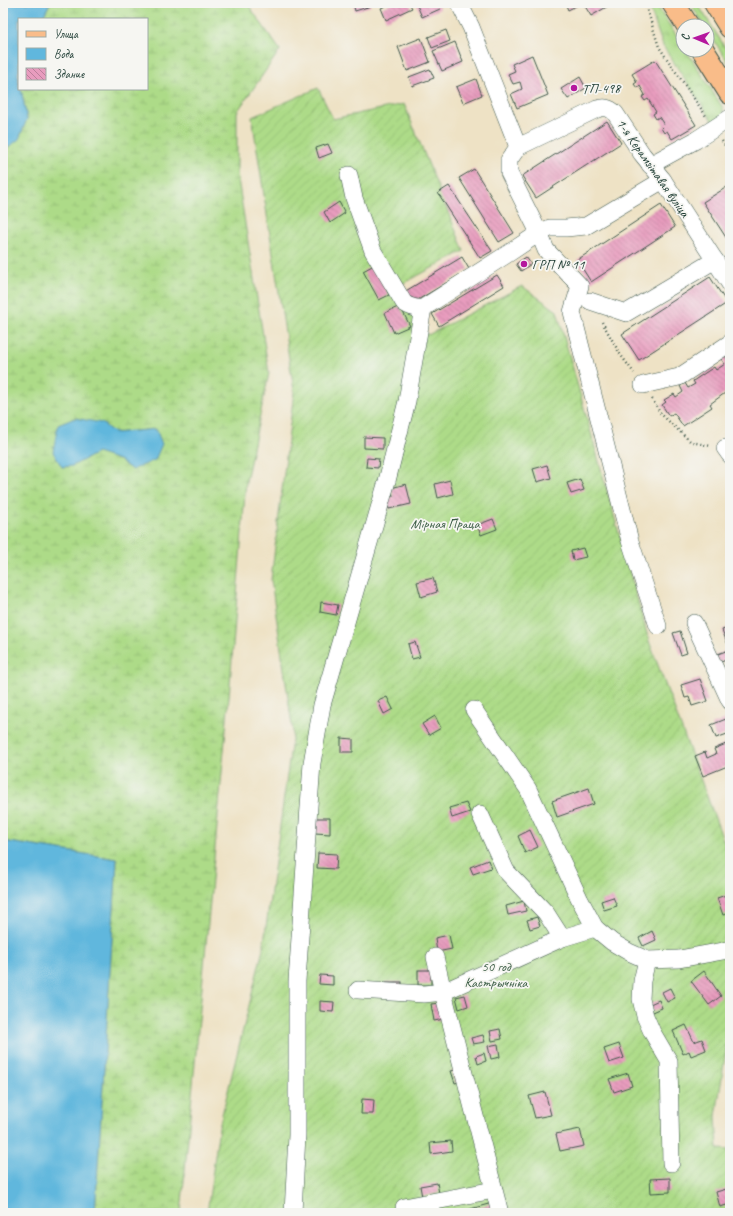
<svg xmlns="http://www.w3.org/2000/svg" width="733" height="1216" font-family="Caveat,sans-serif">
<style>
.grass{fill:url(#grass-tufts);stroke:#668c5e}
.wetland{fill:url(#wetland-marsh);stroke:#668c5e;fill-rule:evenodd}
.garden{fill:url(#garden-furrows);stroke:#668c5e}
.water{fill:#60b7dd;stroke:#407a88}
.building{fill:url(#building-back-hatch)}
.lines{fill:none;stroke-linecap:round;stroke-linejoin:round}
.minor-casing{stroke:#3e564a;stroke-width:18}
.major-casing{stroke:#3e564a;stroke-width:24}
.path{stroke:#3e564a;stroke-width:2.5;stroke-dasharray:1 3;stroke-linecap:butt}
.minor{stroke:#fff;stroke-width:17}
.major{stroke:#f9bc89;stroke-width:22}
.poi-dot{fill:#b5179e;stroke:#f6f6f2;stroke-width:1.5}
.labels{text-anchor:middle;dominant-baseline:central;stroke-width:3.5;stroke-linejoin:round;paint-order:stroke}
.poi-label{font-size:14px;fill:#1f3d34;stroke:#f6f6f2;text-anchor:start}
.street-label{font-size:14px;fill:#1f3d34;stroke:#f6f6f2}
.park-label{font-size:14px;fill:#3b5d45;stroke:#f6f6f2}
</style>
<defs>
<pattern id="grass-tufts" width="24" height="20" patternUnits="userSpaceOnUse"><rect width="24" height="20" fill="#addb88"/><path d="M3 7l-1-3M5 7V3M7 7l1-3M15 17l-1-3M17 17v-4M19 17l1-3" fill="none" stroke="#94bd76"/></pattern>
<pattern id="wetland-marsh" width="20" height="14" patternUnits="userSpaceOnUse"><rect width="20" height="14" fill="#addb88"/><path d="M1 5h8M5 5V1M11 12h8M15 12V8" fill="none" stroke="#94bd76"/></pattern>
<pattern id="garden-furrows" width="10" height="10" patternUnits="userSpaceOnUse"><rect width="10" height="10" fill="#addb88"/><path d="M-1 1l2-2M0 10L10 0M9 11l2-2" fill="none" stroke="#94bd76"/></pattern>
<pattern id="building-back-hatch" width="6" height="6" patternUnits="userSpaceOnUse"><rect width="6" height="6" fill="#e89cbe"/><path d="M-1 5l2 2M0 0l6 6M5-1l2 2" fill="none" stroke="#bb809b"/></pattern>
</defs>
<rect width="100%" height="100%" fill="#f6f6f2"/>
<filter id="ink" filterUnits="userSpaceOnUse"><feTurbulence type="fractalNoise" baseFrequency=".025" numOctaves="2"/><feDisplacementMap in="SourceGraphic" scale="8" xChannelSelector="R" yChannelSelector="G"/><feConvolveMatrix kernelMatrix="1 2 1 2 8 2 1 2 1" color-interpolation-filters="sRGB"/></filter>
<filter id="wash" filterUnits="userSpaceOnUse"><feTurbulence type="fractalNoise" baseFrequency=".012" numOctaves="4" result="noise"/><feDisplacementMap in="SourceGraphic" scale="16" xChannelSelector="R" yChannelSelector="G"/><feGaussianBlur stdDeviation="0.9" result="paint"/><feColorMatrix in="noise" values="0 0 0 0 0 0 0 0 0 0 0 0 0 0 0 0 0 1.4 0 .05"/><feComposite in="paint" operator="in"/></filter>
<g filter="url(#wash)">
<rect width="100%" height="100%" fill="#eee2c5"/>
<g class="grass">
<polygon points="648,3 655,3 683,46 683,50 686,50 723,108 723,115 713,122 663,46"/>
<polygon points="690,3 697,3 730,55 730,65 707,30 707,26 705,26"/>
</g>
<path class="wetland" d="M 50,3 L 247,3 L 280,50 L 237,112 L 237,173 L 269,373 L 246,481 L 229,697 L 181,1213 L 95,1213 L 117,859 L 3,841 L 3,148 L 9,147 L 27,119 L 21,89 L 147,89 L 147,19 L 42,19 ZM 102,423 L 114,433 L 156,429 L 133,470 L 119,460 L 97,452 Z"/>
<polygon class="garden" points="318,88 333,119 404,104 464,251 398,286 428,335 522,286 557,311 649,641 730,858 730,1024 716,1116 718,1149 730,1150 730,1213 207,1213 219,1127 263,949 293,732 271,580 294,391 252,117"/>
<g class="water">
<polygon points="3,3 50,3 42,19 19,19 19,70 18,73 19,89 21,89 27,119 19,139 9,147 3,148"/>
<polygon points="75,418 102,423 114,433 156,429 162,444 155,460 132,470 119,460 97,453 72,466 62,467 53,452 58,425"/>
<polygon points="3,841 117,859 95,1213 3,1213"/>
</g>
<g id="blocks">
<g class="building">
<polygon points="353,3 370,3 371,6 355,11"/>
<polygon points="392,3 409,3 412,8 386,20 381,8"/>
<polygon points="416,3 438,3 440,9 422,17"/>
<polygon points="565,3 582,3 568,10"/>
<polygon points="583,3 609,3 610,5 591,16"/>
<polygon points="446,30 450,41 432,48 428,37"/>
<polygon points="421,38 430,62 407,71 398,47"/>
<polygon points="455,42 463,62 442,71 433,51"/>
<polygon points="532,55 548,95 517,108 511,94 522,89 520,82 513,84 508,74 515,71 512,64"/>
<polygon points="655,60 696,125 672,139 667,131 664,133 661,128 664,125 659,117 656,119 653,114 656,112 648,99 645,101 642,97 645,95 640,86 637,88 634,84 637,82 632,74"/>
<polygon points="430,69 434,78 412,86 409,77"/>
<polygon points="580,77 586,88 568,99 561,89"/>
<polygon points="476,79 482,95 463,103 456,87"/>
<polygon points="607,121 621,143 536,198 522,176"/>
<polygon points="328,144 332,153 319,158 316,148"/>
<polygon points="474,169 514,233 499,242 459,178"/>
<polygon points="730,185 730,237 727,239 703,202"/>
<polygon points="449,186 492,251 480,258 438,193"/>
<polygon points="339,202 345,213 330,223 324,212"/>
<polygon points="661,205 675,227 591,282 577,260"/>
<polygon points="462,257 469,269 411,304 404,292"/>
<polygon points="526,257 531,264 521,271 516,264"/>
<polygon points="374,265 389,295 379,300 363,271"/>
<polygon points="497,275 504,286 439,326 432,314"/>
<polygon points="710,277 727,303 639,360 622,334"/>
<polygon points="400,306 410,326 394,333 385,313"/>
<polygon points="725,356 729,361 730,360 730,396 728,397 725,393 710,404 712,407 683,426 674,413 669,416 662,405 666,402 664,400 674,394 676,397 683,392 680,386 685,383 688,388 695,384 693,381 714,367 716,370 725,364 721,359"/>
<polygon points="364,437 383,438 383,449 364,448"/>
<polygon points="367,458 379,459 378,468 366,467"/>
<polygon points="547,465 551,478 537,482 533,469"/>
<polygon points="580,479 584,490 571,494 567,483"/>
<polygon points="450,480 453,494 438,498 435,484"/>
<polygon points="406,484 411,504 389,509 386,498 393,496 391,488"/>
<polygon points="493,519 497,529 481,535 477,525"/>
<polygon points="583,548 586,557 573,560 571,551"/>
<polygon points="433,578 437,592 421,597 417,582"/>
<polygon points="321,602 338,605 336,615 320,612"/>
<polygon points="730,627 730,650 722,630"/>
<polygon points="680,631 687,653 681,655 673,633"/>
<polygon points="415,642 420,657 412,659 408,644"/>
<polygon points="726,651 729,659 718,663 715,655"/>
<polygon points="700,679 708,701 692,706 689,697 685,698 681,685"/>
<polygon points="387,697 393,709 384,714 378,701"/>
<polygon points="435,716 441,728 429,735 422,724"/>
<polygon points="726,719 730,733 716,738 711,725"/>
<polygon points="341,738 353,739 353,752 341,752"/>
<polygon points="726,744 730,753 730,765 703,776 695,756 705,752 707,758 716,754 714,749"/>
<polygon points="589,788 594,804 557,817 552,801"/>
<polygon points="466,803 470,812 452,818 449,808"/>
<polygon points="316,818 330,818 330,834 315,833"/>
<polygon points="530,830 538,847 525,853 518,836"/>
<polygon points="318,853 337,854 336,869 317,868"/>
<polygon points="488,860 491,868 473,874 470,867"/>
<polygon points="729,894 730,898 730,913 723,915 717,898"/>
<polygon points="613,897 617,906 604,910 601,901"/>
<polygon points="524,901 526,911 508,915 506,906"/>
<polygon points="537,917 540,926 530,929 527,920"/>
<polygon points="652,931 656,940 643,946 639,938"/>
<polygon points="449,935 452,949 437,952 435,938"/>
<rect x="418" y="970" width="13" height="15"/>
<polygon points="704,971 721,996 709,1005 691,981"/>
<polygon points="320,975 333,976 333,985 319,984"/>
<rect x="385" y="982" width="17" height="6"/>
<polygon points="670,988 675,998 667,1002 662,992"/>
<polygon points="465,995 468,1006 459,1009 456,997"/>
<polygon points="659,1000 662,1008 653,1012 650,1004"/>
<polygon points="320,1001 334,1002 333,1012 320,1011"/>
<polygon points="440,1003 444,1019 434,1021 431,1004"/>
<polygon points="686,1025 694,1042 702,1039 706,1050 691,1056 689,1051 683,1054 673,1031"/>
<polygon points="500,1029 502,1039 492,1041 490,1031"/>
<polygon points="483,1035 485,1042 473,1044 471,1038"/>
<polygon points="498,1044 500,1057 491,1059 488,1046"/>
<polygon points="619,1044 624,1058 609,1063 604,1049"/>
<polygon points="484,1053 486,1061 478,1064 476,1056"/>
<polygon points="460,1069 463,1081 455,1083 451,1071"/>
<polygon points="628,1073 632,1086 614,1092 609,1079"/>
<polygon points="545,1092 551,1115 535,1118 529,1096"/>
<polygon points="362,1099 374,1100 373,1114 361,1114"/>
<polygon points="580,1129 584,1146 560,1151 556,1134"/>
<polygon points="451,1141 452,1151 431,1154 430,1143"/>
<polygon points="670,1178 670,1192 651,1193 650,1179"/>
<polygon points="437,1183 439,1193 422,1197 420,1186"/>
<polygon points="730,1188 730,1204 720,1207 716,1192"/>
<polygon points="492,1203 495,1213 468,1213 467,1210"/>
</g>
</g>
</g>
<g filter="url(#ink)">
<use href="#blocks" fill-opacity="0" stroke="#3e564a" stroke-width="1"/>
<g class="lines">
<g class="minor-casing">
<g id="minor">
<polyline points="459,3 471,27 518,147"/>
<polyline points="518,147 509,160 509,173 539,233 546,250 580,286 572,312 630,541 658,626"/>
<path d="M 518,147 L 597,109 C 604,107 609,107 615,113 L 642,154 L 663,180 L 730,284"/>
<polyline points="650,165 696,140 730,118"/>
<path d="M 349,175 L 354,198 L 373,251 L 404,303 C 410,307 415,309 423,308 L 509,253 L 539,233 L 550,228 L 566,228 L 586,226 L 663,180"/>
<polyline points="590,301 626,313 715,260"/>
<polyline points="643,385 679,377 730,343"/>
<polyline points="725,448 730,455"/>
<polyline points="694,623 730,701"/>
<polyline points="474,710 528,789 580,900 595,928 612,942 629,952 647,960 679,959 723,951 730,949"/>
<polyline points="480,814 506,871 546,913 562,938 595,928"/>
<polyline points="647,960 642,981 641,999 645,1016 652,1032 669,1061 671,1163"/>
<polyline points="358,990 424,994 443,992 435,957"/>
<polyline points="404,1207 494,1190"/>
<polyline points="293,1213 297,1135 297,981 312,763 322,705 387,481 407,401 423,308"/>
<polyline points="500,1213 443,992 562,938"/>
</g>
</g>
<g class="major-casing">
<g id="major">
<polyline points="673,3 688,26"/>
<polyline points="715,3 730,27"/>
<polyline points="703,50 730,93"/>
</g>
</g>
<g class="path">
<polyline points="645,3 659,47 706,116"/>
<polyline points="722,141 730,153"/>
<polyline points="602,322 620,354 634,373"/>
<polyline points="652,399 661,414 691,442 711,446"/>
</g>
<use href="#minor" class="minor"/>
<use href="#major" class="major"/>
</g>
</g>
<g class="poi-dot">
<circle cx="574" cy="88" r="4"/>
<circle cx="524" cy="264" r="4"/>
</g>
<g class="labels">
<g class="poi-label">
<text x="582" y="88">ТП-498</text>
<text x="532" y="264">ГРП № 11</text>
</g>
<g class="street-label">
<text transform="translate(653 168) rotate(55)">1-я Керамзітавая вуліца</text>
</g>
<g class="park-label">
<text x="445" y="523">Мірная Праца</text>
<text x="496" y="966">50 год<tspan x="496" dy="16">Кастрычніка</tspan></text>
</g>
</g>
<rect width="733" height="1216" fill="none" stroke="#f6f6f2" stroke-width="16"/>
<rect x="18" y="18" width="130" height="72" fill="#f6f6f2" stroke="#a0aca6"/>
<rect x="26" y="31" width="20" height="6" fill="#f9bc89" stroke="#a0aca6"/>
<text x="54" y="38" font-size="12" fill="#1f3d34">Улица</text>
<rect x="26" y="48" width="20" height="12" fill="#60b7dd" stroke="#a0aca6"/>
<text x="54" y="58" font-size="12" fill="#1f3d34">Вода</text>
<rect x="26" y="68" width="20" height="12" fill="url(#building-back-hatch)" stroke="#a0aca6"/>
<text x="54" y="78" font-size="12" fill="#1f3d34">Здание</text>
<g transform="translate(695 38) rotate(272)"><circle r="19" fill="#f6f6f2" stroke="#a0aca6"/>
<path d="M0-3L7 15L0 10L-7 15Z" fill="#b5179e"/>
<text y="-6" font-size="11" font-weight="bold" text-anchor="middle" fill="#1f3d34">С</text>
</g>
</svg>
